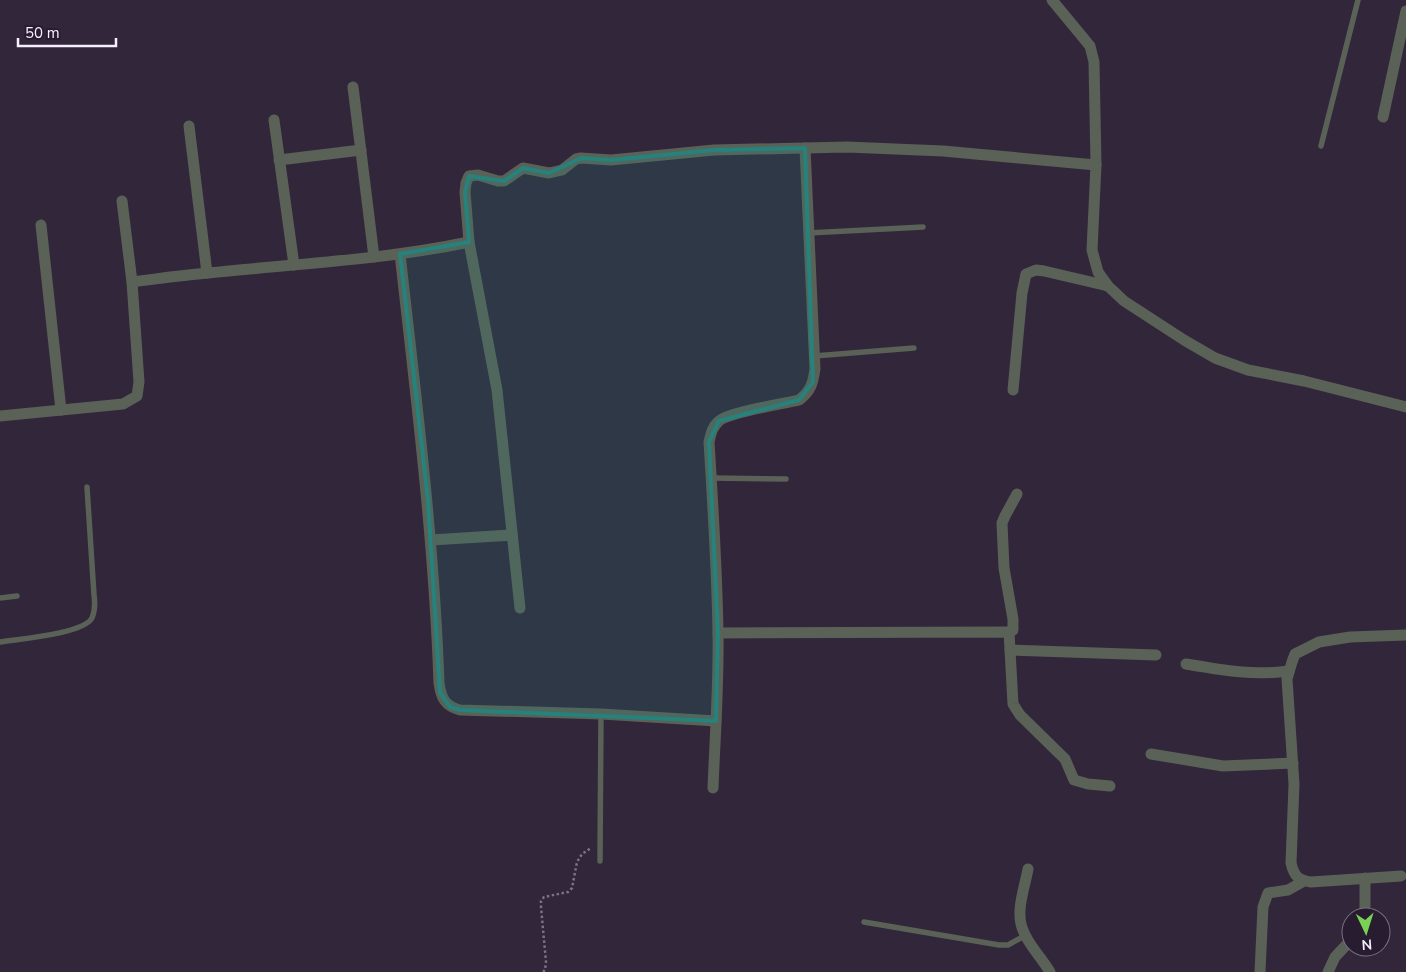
<svg xmlns="http://www.w3.org/2000/svg" width="1406" height="972" font-family="'Nunito Sans',sans-serif">
<style>
.lines{fill:none;stroke-linecap:round;stroke-linejoin:round}
.path{stroke:#7b7283;stroke-width:2.5;stroke-dasharray:2.5 2.5;stroke-linecap:butt}
.service{stroke:#5a6157;stroke-width:5.5}
.minor{stroke:#5a6157;stroke-width:11}
.marked{fill:#26827c;fill-opacity:0.2;stroke:#26827c;stroke-width:4;stroke-linejoin:round}
</style>
<rect width="100%" height="100%" fill="#31263a"/>
<g class="lines">
<polyline class="path" points="543,972 545,970 546,962 541,907 541,901 544,897 568,892 572,888 577,862 582,854 591,848"/>
<g class="service">
<polyline points="1321,146 1358,0"/>
<polyline points="808,233 923,227"/>
<polyline points="814,356 914,348"/>
<polyline points="711,478 786,479"/>
<polyline points="0,598 17,596"/>
<path d="M 0,642 C 19,639 83,634 92,618 C 95,611 95,602 94,595 L 87,487"/>
<polyline points="600,861 601,714"/>
<polyline points="864,922 999,945 1008,945 1026,935"/>
</g>
<g class="minor">
<polyline points="1052,0 1090,46 1094,62 1096,165 1092,250 1098,272 1108,286 1124,301 1184,340 1215,358 1248,370 1304,381 1406,407"/>
<polyline points="353,87 374,257"/>
<polyline points="1383,117 1406,11"/>
<polyline points="274,120 294,265"/>
<polyline points="189,126 207,273"/>
<polyline points="279,160 361,150"/>
<polyline points="122,201 132,282"/>
<polyline points="41,225 61,410"/>
<path d="M 400,254 C 416,397 434,539 439,683 C 441,698 445,706 460,710 L 601,714 L 716,721"/>
<polyline points="1013,390 1022,293 1026,274 1036,270 1044,271 1108,286"/>
<path d="M 0,416 L 123,404 L 137,396 L 139,382 L 132,282 C 157,279 182,275 208,273 C 295,264 383,260 469,242"/>
<polyline points="431,540 512,535"/>
<polyline points="520,608 497,390 469,242 465,192 466,183 469,176 478,175 498,181 504,181 523,168 549,173 562,170 576,159 581,158 611,160 714,150 847,147 943,151 1096,165"/>
<polyline points="1009,632 1013,630 1013,619 1004,568 1002,523 1005,516 1017,494"/>
<polyline points="718,633 1009,632 1010,650 1156,655"/>
<polyline points="1010,650 1013,704 1020,715 1065,759 1074,780 1088,784 1110,786"/>
<path d="M 1186,664 C 1221,670 1254,676 1289,671"/>
<polyline points="1151,754 1223,766 1293,763"/>
<path d="M 713,788 C 715,736 719,684 718,632 C 717,569 713,506 709,442 C 711,434 712,427 719,421 C 729,412 783,404 799,400 C 811,391 813,383 815,369 L 805,148"/>
<path d="M 1028,869 C 1025,886 1017,907 1021,924 C 1025,941 1041,957 1050,972"/>
<path d="M 1401,876 L 1311,882 C 1298,880 1294,876 1291,863 L 1294,784 L 1287,679 L 1292,662 L 1295,654 L 1319,642 L 1350,637 L 1406,635"/>
<polyline points="1365,878 1365,917"/>
<polyline points="1260,972 1263,907 1268,893 1288,890 1304,881"/>
<polyline points="1328,972 1335,957 1351,940"/>
</g>
</g>
<path class="marked" d="M 805,148 L 813,382 L 799,400 L 719,421 L 709,442 L 718,633 L 716,721 L 460,710 L 450,707 L 440,693 L 428,501 L 400,254 L 469,242 L 465,192 L 469,176 L 504,181 L 523,168 L 549,173 L 581,158 L 611,160 L 714,150 Z"/>
<g transform="translate(1366 932) rotate(176)"><circle r="24" fill="#271c30" stroke="#7a7182"/>
<path d="M0-4L9 19L0 12L-9 19Z" fill="#7ad156"/>
<text y="-8" font-size="14" font-weight="bold" text-anchor="middle" fill="#f6f0fd">N</text>
</g>
<path d="M18 38v8h98v-8" fill="none" stroke="#f6f0fd" stroke-width="2.5"/>
<text x="25" y="38" font-size="15" fill="#f6f0fd" stroke="#271c30" stroke-width="4" paint-order="stroke">50 m</text>
</svg>
